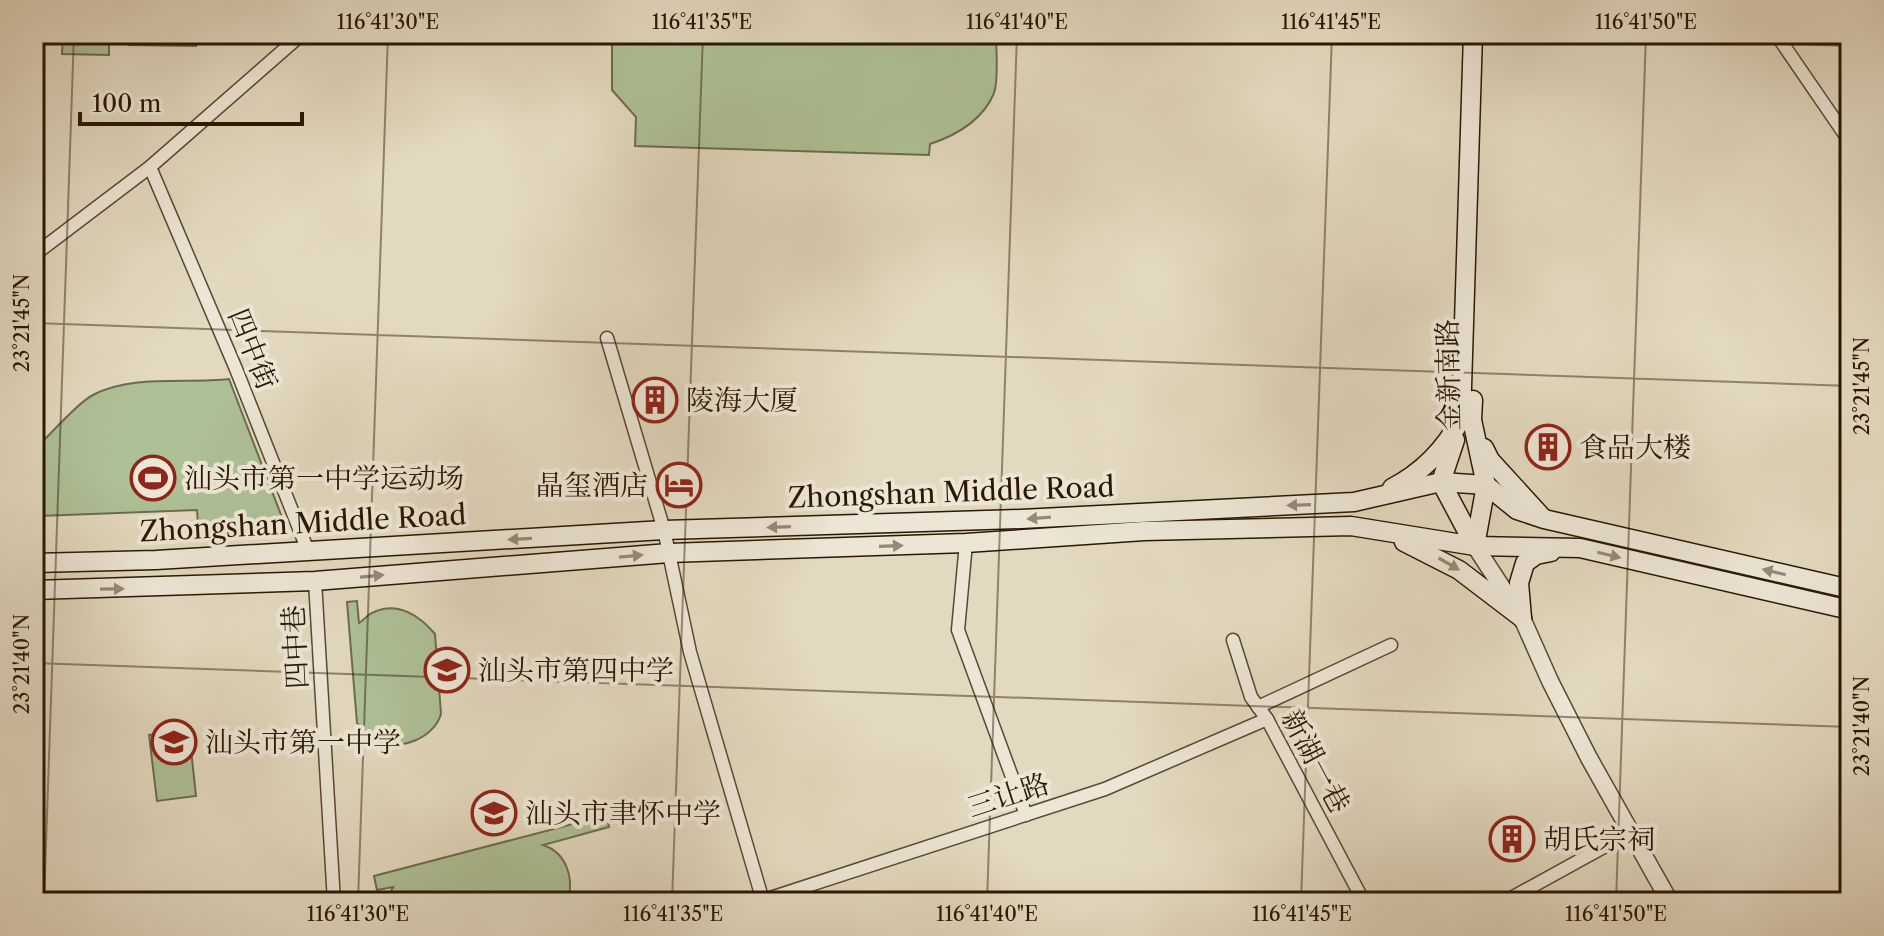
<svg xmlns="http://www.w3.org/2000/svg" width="1884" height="936" font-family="'Libre Caslon Text','Noto Serif SC',serif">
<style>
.green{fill:#aec096;stroke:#6c6c4c;stroke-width:2}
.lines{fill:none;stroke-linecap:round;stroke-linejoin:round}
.minor-casing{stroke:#594832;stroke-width:15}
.tertiary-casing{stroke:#594832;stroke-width:19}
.secondary-casing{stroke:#2b1702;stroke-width:21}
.minor{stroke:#ede6d6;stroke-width:12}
.tertiary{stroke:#ede6d6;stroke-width:16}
.secondary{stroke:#ede6d6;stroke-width:18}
.oneway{fill:#968977}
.ticks{fill:none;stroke:#2b1702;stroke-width:2;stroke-opacity:0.45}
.labels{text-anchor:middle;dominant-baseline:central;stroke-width:8;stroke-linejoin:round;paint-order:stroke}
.street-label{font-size:28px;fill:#2b1702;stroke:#ede6d6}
.poi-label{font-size:28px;fill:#2b1702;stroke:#ede6d6;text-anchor:start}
.neatline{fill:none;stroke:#2b1702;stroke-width:3}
.ticks-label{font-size:20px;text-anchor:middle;fill:#2b1702}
</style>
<rect width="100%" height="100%" fill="#e3d9c0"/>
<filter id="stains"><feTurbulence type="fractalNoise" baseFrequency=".0025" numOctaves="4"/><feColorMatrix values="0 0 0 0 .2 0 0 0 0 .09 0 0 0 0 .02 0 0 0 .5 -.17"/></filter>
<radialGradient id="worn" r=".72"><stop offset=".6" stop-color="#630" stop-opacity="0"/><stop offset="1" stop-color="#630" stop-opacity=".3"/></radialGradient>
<g class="green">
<polygon points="63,34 109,34 109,55 62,54"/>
<polygon points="129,34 197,34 196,46 129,45"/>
<path d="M 612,34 L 996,34 C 996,49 999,79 994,93 C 983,120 957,135 930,144 L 929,155 L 635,146 L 636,117 L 612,90 Z"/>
<path d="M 229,379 L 283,520 L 198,525 L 197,510 L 39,516 L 38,446 C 52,433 77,403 93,395 C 133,374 186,384 229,379 Z"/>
<path d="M 357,601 L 359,623 C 364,620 368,614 374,612 C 398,601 420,616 435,634 L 441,714 C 434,738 400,752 377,740 C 369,736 363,728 357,723 L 347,602 Z"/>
<polygon points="189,731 196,796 157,801 149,735"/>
<path d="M 607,815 L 609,827 L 543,845 C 567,853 574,878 568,902 L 386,902 L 393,887 L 377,890 L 374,876 Z"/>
</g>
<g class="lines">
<g class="minor-casing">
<g id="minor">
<polyline points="1776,34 1850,142"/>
<polyline points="150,167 236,369 308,551"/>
<polyline points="34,255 150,167 302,34"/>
<polyline points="607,338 664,530 690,652 763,901"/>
<polyline points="966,543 958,630 1026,815"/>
<polyline points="315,581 334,902"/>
<polyline points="1233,640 1251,697 1267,719 1364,902"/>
<polyline points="1258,707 1391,645"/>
<polyline points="758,902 1105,789 1267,719"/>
<polyline points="1504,902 1631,832"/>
</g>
</g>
<g class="tertiary-casing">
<polyline id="tertiary" points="1475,546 1522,618 1550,681 1589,758 1670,902"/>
</g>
<g class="secondary-casing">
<g id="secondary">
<polyline points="1473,400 1472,420 1486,485 1475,546"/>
<polyline points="1455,440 1441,482 1475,546"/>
<polyline points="1484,448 1490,460 1542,517"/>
<path d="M 1392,488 C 1423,472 1445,449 1461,419 L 1473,34"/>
<polyline points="1404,542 1459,570 1522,618"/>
<polyline points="34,563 156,560 664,530 1021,519 1354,502 1441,482 1486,485 1517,510 1544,519 1850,589"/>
<polyline points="34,590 315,581 669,553 966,543 1144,531 1351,526 1475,546 1580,548 1850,610"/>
<polyline points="1522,618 1519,583 1525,563 1536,555 1551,552"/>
</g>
</g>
<use href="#minor" class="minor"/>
<use href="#tertiary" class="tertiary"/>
<use href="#secondary" class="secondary"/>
</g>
<defs><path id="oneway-solid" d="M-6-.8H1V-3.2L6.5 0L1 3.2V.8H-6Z" transform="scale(2)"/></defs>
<g class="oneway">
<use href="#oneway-solid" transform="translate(1299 505) rotate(178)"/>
<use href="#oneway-solid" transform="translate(1039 518) rotate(176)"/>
<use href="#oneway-solid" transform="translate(779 527) rotate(178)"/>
<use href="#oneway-solid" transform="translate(520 539) rotate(177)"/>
<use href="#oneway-solid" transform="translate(891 546) rotate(-2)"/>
<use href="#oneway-solid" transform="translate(1609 555) rotate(13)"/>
<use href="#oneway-solid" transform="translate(631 556) rotate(-5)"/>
<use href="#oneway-solid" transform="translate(1449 564) rotate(30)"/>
<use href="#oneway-solid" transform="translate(1774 572) rotate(-167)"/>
<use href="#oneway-solid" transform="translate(372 576) rotate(-5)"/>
<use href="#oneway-solid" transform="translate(112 589) rotate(-1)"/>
</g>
<path class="ticks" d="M 1519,34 L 1850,46M 34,323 L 1850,386M 34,663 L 1850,727M 44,902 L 74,34M 358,902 L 388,34M 672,902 L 703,34M 987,902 L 1017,34M 1301,902 L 1332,34M 1616,902 L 1646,34"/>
<defs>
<g id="building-ring" transform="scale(2.3)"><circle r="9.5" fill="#ede6d6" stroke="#8f2418" stroke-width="1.5"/><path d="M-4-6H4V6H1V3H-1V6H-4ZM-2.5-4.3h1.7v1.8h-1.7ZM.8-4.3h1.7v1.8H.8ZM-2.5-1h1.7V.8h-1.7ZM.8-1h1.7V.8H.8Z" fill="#8f2418"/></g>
<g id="stadium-ring" transform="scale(2.3)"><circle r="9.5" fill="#ede6d6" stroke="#8f2418" stroke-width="1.5"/><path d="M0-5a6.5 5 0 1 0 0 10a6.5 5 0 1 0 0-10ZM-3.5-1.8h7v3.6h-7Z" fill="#8f2418"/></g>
<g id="hotel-ring" transform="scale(2.3)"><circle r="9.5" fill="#ede6d6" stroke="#8f2418" stroke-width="1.5"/><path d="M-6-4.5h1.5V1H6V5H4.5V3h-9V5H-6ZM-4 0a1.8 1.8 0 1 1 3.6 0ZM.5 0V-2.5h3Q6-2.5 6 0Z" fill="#8f2418"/></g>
<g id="school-ring" transform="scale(2.3)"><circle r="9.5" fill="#ede6d6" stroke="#8f2418" stroke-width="1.5"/><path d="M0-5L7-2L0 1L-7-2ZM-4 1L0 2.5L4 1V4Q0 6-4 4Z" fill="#8f2418"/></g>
</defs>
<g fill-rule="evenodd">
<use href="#building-ring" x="655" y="400"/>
<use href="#building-ring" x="1548" y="447"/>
<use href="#stadium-ring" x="153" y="478"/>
<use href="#hotel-ring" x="679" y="485"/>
<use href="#school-ring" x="447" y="670"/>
<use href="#school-ring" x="174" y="742"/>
<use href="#school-ring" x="494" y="813"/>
<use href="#building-ring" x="1512" y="839"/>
</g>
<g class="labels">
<g class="street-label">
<text transform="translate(253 349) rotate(68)">四中街</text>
<text transform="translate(1448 375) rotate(-91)">金新南路</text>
<text transform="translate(951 492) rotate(-2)">Zhongshan Middle Road</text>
<text transform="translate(303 523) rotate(-3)">Zhongshan Middle Road</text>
<text transform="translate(295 647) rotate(-93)">四中巷</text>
<text transform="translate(1316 761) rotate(62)">新湖一巷</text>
<text transform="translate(1008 795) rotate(-18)">三让路</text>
</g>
<g class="poi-label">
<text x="686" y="400">陵海大厦</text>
<text x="1579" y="447">食品大楼</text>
<text x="184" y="478">汕头市第一中学运动场</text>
<text x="648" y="485" text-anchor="end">晶玺酒店</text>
<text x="478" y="670">汕头市第四中学</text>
<text x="205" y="742">汕头市第一中学</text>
<text x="525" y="813">汕头市聿怀中学</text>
<text x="1543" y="839">胡氏宗祠</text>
</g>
</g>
<rect width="1884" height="936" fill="none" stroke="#e3d9c0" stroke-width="88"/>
<path d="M80 112v12h222v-12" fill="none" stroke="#2b1702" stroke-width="4"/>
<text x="92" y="112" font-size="24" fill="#2b1702" stroke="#ede6d6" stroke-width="6" paint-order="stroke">100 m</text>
<rect x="44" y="44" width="1796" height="848" class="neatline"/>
<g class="ticks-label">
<text x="388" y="29">116°41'30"E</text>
<text x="702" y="29">116°41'35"E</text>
<text x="1017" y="29">116°41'40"E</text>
<text x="1331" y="29">116°41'45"E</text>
<text x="1646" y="29">116°41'50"E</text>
<text transform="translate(22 323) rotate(-90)" y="7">23°21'45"N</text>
<text transform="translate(1862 386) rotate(-90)" y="7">23°21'45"N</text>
<text transform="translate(22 664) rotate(-90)" y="7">23°21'40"N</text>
<text transform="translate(1862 726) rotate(-90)" y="7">23°21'40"N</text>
<text x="358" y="921">116°41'30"E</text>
<text x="673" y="921">116°41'35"E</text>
<text x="987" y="921">116°41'40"E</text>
<text x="1302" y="921">116°41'45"E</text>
<text x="1616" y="921">116°41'50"E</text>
</g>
<rect width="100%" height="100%" filter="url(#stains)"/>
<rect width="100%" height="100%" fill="url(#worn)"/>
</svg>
